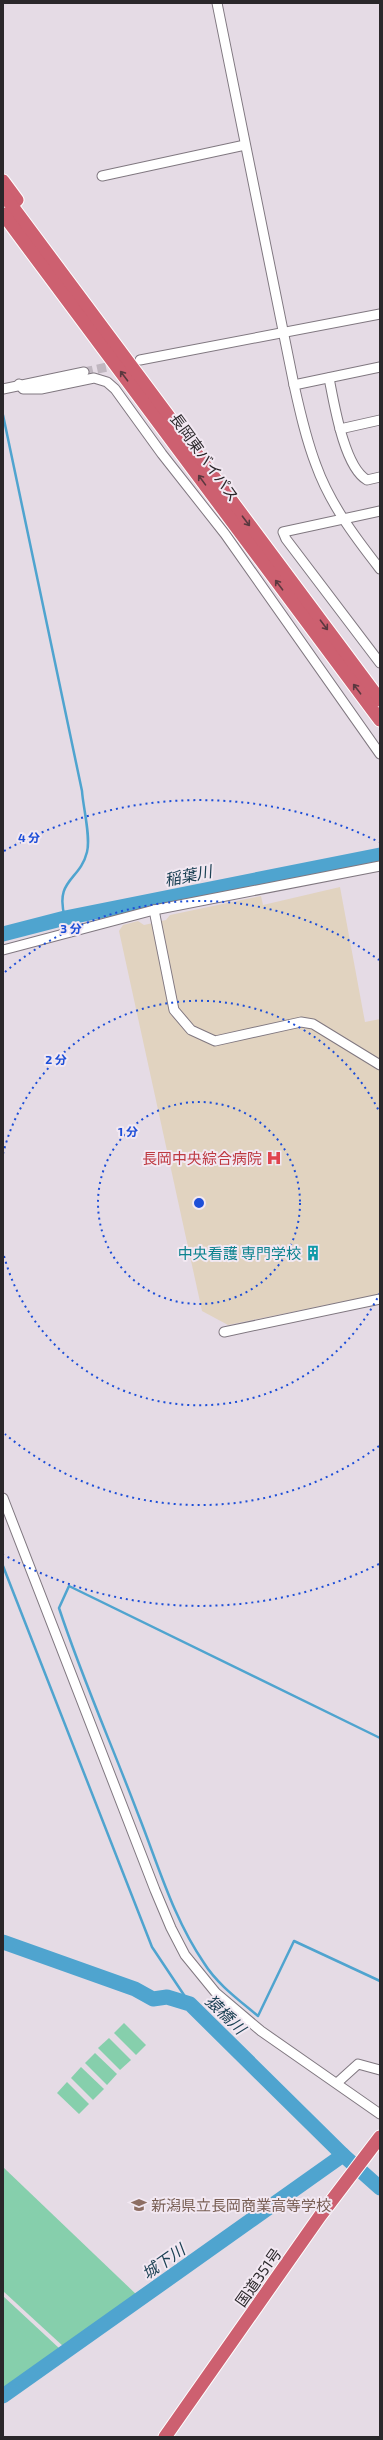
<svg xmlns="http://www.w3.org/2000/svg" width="383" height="2440" font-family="'Exo 2','Noto Sans JP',sans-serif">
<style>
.medical{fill:#e1d3c0}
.green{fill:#86cfac}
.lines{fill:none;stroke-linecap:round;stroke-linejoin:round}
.stream{stroke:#4fa4cf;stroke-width:2.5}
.river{stroke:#4fa4cf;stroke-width:15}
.minor-tunnel{stroke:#c0b7c0;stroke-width:9;stroke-dasharray:9 4.5;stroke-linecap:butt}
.minor-casing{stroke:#807880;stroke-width:11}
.highway-casing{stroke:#fff;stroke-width:15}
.minor{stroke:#fff;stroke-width:9}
.highway{stroke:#cd6070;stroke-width:13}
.oneway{stroke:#5b383f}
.ring{fill:none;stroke:#1d4ed8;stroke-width:2;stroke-dasharray:2 4}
.labels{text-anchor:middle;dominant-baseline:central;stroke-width:4;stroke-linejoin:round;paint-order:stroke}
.street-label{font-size:15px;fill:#2a272a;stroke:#f2e8f2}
.health-label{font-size:15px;fill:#be3a42;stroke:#f2e8f2;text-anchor:end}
.culture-label{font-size:15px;fill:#0d838f;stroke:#f2e8f2;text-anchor:end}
.education-label{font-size:15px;fill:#785e54;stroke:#f2e8f2;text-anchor:start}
.water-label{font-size:16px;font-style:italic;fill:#1c4154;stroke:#f2e8f2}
.centre{fill:#1d4ed8;stroke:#f2e8f2;stroke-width:2}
.ring-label{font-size:12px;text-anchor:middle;font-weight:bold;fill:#1d4ed8;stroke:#f2e8f2;stroke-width:4;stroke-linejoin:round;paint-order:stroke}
</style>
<rect width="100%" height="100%" fill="#e5dbe5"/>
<polygon class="medical" points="340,887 365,1022 380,1019 380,1294 228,1325 202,1311 119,931 123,925 138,921 144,925 166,920 170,915 261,896 263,905"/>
<g class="green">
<polygon points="124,2023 146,2045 136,2055 114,2033"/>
<polygon points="109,2038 131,2060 120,2070 98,2048"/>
<polygon points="95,2053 117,2074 107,2085 85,2063"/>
<polygon points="81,2067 104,2089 93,2100 71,2078"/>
<polygon points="67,2082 89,2104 79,2114 57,2093"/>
<polygon points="3,2167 139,2297 64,2347 3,2291"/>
<polygon points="3,2296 60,2349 3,2391"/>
</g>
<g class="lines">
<g class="stream">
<path d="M 3,415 L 82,791 C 83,807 91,837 87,852 C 80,881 54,879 65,918"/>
<polyline points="3,1566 152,1947 190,2004"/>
<path d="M 380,1738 L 69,1586 L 59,1608 C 82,1678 112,1745 138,1814 C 158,1864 173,1918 204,1963 C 217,1984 239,2000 258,2016 L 294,1941 L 380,1981"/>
</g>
<g class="river">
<polyline points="3,934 65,918 380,855"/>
<polyline points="3,1942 135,1989 153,1999 167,1997 190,2004 343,2155 380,2188"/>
<polyline points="3,2396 343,2155"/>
</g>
<polyline class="minor-tunnel" points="84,372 121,364"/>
<g class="minor-casing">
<g id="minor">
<path d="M 217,3 L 294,385 C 300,412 306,439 316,465 C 330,504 355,537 380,569"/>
<polyline points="102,176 245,145"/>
<polyline points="140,360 380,314"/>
<path d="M 329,378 C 334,403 344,467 367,480 L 380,477"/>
<polyline points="19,384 23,389 41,389 94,378 107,382 115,389 162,454 225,534 380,754"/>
<polyline points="294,385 380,367"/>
<polyline points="3,389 84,372"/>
<polyline points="340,429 380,420"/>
<polyline points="380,511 283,532 286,539 380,663"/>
<polyline points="154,910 174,1010 191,1030 215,1041 301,1022 313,1024 380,1065"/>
<polyline points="3,950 154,910 380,866"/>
<polyline points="224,1332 380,1299"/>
<polyline points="3,1498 155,1890 171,1928 185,1955 216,1993 261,2031 380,2114"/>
<polyline points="337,2083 358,2064 380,2070"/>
</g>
</g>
<g class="highway-casing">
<g id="highway">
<polyline points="3,181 17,200"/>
<polyline points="3,194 380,700"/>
<polyline points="3,214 380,720"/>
<polyline points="165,2437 320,2216 380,2137"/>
</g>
</g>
<use href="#minor" class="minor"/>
<use href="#highway" class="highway"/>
</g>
<defs><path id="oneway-shaft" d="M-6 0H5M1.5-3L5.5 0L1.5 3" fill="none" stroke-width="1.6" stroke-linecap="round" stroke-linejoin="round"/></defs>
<g class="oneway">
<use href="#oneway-shaft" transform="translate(124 376) rotate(-127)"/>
<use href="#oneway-shaft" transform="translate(202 480) rotate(-126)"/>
<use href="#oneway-shaft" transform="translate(246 521) rotate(53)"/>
<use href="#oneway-shaft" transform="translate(279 585) rotate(-127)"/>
<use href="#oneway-shaft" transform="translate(324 625) rotate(53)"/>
<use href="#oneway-shaft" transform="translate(357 689) rotate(-127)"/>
</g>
<g class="ring">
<circle cx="199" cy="1203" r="101"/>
<path d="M380 1293A202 202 0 0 1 3 1252M3 1154A202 202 0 0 1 380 1113"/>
<path d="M379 1446A302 302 0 0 1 5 1434M5 972A302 302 0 0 1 379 960"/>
<path d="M379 1564A403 403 0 0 1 4 1555M4 851A403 403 0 0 1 379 842"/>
</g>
<defs>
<g id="hospital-bare" transform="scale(1.2)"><path d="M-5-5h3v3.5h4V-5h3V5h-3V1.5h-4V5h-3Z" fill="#e0444e" stroke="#f2e8f2" stroke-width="2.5" paint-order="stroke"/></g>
<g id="building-bare" transform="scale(1.2)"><path d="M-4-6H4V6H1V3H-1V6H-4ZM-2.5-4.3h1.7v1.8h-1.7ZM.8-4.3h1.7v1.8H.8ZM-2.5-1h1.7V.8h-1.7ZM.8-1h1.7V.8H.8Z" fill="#0f9aa8" stroke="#f2e8f2" stroke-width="2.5" paint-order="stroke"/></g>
<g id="school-bare" transform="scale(1.2)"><path d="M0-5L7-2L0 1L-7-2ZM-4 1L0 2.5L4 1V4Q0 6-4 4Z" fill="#8d6e63" stroke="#f2e8f2" stroke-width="2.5" paint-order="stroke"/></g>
</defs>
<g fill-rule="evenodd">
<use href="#hospital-bare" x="274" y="1158"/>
<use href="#building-bare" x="313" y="1253"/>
<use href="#school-bare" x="139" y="2205"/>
</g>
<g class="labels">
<g class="street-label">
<text transform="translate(205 457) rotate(54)">長岡東バイパス</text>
<text transform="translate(258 2277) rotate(-55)">国道351号</text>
</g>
<g class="health-label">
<text x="262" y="1158">長岡中央綜合病院</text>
</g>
<g class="culture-label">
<text x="301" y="1253">中央看護 専門学校</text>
</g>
<g class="education-label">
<text x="151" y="2205">新潟県立長岡商業高等学校</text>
</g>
<g class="water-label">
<text transform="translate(188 875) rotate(-11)">稲葉川</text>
<text transform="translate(226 2014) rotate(44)">猿橋川</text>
<text transform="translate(163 2261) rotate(-35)">城下川</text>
</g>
</g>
<circle cx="199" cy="1203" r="6" class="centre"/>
<g class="ring-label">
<text x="29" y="842">4 分</text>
<text x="71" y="933">3 分</text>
<text x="56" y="1064">2 分</text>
<text x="128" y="1136">1 分</text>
</g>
<rect width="383" height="2440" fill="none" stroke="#2a272a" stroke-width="8"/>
</svg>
